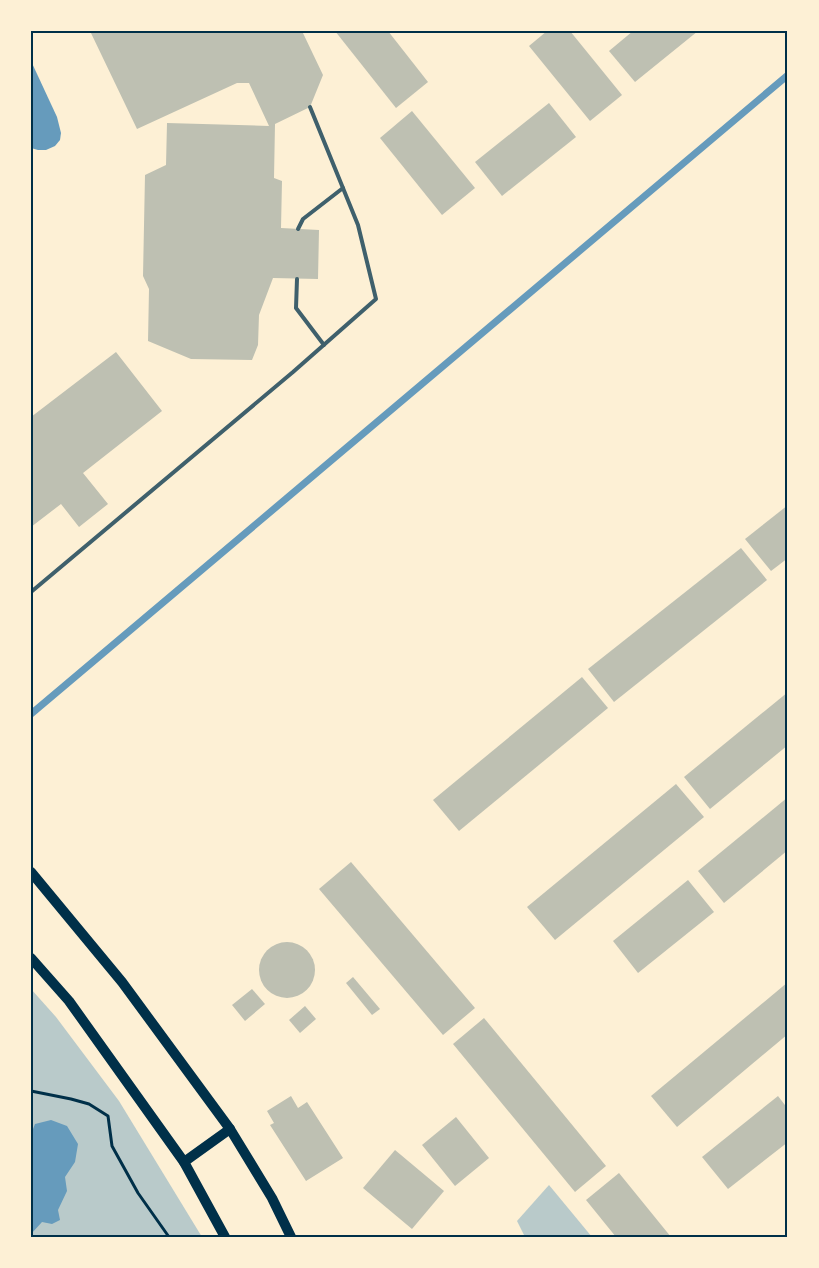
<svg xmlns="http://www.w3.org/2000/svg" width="819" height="1268" font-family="Quicksand,sans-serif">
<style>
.green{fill:#b9caca}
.water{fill:#669bbc}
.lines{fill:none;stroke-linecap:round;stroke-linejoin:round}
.stream{stroke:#669bbc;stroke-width:7}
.building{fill:#bec0b2}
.path{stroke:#003049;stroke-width:3}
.service{stroke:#3f606c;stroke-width:4}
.secondary{stroke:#003049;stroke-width:10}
.neatline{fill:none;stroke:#003049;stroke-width:2}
</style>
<rect width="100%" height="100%" fill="#fdf0d5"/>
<g class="green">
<polygon points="31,989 56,1017 119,1101 202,1237 31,1237"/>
<polygon points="549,1185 592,1237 525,1237 517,1221"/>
</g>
<g class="water">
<polygon points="31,61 57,117 61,133 60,140 55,146 46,150 38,150 31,148"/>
<polygon points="51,1120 67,1126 78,1144 75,1162 65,1177 67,1191 58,1210 60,1220 52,1224 42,1222 31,1234 31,1134 35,1124"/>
</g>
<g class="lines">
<polyline class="stream" points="31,714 788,75"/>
</g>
<g class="building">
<polygon points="90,31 302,31 323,75 310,107 275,124 274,178 282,181 281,228 319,230 318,279 273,278 259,315 258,345 252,360 191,359 148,341 149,289 143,276 145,175 166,165 167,123 269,126 249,83 237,83 137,129"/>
<polygon points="335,31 388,31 428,82 396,108"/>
<polygon points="547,31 570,31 622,95 590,121 529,46"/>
<polygon points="633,31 698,31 635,82 609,51"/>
<polygon points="549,103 576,137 502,196 475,162"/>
<polygon points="412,111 475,188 442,215 380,138"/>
<polygon points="116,352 162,411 83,473 108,504 79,527 61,504 31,527 31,417"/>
<polygon points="788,505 788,558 771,571 745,539"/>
<polygon points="741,548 767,580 614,702 588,669"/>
<polygon points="582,677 608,708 459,831 433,800"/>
<polygon points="788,692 788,745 710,809 684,777"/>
<polygon points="676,784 704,817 555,940 527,907"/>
<polygon points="788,797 788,850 724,903 698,871"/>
<polygon points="351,862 475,1008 443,1035 319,889"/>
<polygon points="688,880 714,912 638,973 613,941"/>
<circle cx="287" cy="970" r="28"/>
<polygon points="353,977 380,1009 372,1015 346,983"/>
<polygon points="788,982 788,1034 677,1127 651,1096"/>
<polygon points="252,989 265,1004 245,1021 232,1005"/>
<polygon points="305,1006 316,1019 300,1033 289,1020"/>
<polygon points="484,1018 606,1166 575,1192 453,1044"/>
<polygon points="291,1096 298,1108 307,1102 343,1158 306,1181 270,1125 274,1123 267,1111"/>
<polygon points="778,1096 788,1109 788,1142 728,1189 702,1157"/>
<polygon points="456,1117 489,1158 455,1186 422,1145"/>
<polygon points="395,1150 444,1191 412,1229 363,1188"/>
<polygon points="619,1173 671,1237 616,1237 586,1200"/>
</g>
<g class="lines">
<polyline class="path" points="31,1091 71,1099 89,1104 108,1116 112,1146 138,1193 169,1237"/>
<g class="service">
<polyline points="298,229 303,219 343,188"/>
<polyline points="297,279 296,308 324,345"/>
<polyline points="31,592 293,372 376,299 358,225 310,107"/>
</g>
<g class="secondary">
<polyline points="31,872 122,982 230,1129 272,1198 291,1237"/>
<polyline points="31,958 69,1001 184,1162 225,1237"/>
<polyline points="184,1162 230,1129"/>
</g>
</g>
<rect width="819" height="1268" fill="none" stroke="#fdf0d5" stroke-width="65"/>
<rect x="32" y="32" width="754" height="1204" class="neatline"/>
</svg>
